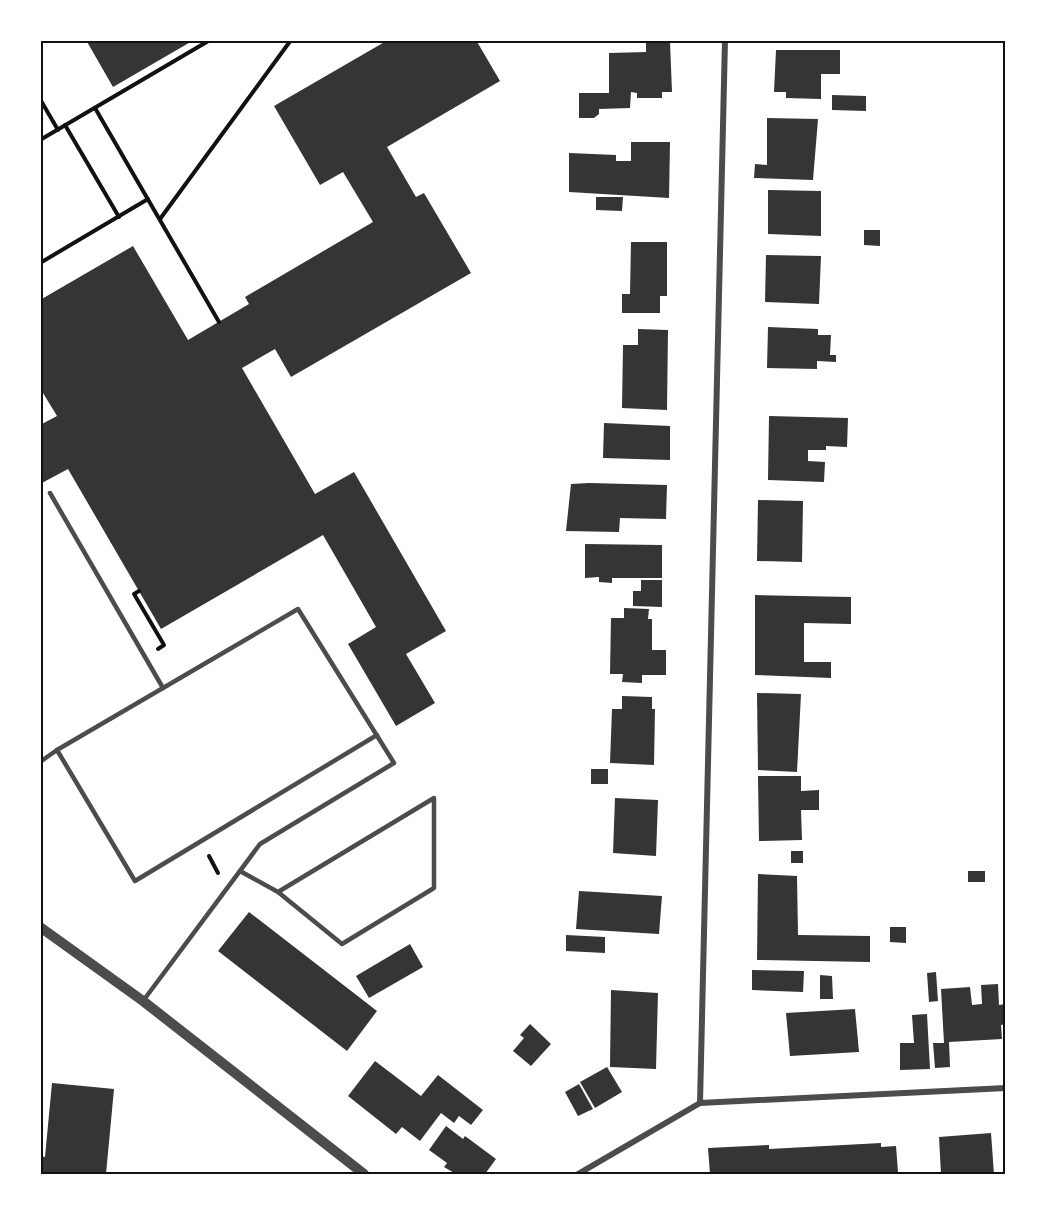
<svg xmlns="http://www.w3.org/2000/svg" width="1046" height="1215" font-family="'IBM Plex Sans',sans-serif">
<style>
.building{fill:#353535}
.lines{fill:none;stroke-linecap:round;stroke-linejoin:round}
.path{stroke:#111;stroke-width:4}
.service{stroke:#4c4c4c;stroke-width:4.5}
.minor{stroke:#4c4c4c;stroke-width:6}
.tertiary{stroke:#4c4c4c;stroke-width:10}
.neatline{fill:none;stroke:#111;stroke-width:2}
</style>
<rect width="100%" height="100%" fill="#fff"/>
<g class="building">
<polygon points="86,40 194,40 113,87"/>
<polygon points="388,40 476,40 500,81 387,147 416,197 424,193 471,273 291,377 275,349 242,368 315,494 354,472 446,631 406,654 435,703 396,726 348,644 376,627 323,535 161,629 68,469 40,484 40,425 57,416 40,388 40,300 133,246 188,340 249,304 245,297 373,222 343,172 320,185 274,106"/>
<polygon points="646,42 670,42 672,92 662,92 662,98 637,98 637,93 631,92 630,108 599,109 599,114 594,118 579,118 579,93 609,93 609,53 646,52"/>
<polygon points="776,50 840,50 840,74 821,74 821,99 786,98 786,92 774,92"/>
<polygon points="832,95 866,96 866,111 832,110"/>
<polygon points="767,118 818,119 813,180 754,178 755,164 767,165"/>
<polygon points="631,142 670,142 669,198 569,192 569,153 616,155 616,161 631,161"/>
<polygon points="768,190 821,191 821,236 768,234"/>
<polygon points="596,197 623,197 622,211 596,210"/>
<polygon points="864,230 880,230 880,246 864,245"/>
<polygon points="631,242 667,242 667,296 660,296 660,313 622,313 622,294 630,294"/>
<polygon points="766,255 821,256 819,304 765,302"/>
<polygon points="768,327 818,329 818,335 831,335 830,355 836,355 836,362 817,361 817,369 767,368"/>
<polygon points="638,329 668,330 667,410 622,408 623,345 638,345"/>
<polygon points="769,416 848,418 847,447 826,446 826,450 808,450 808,461 825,462 824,482 768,480"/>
<polygon points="604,423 670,426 670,460 603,458"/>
<polygon points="589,483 667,485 666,519 620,518 619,532 566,531 571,484"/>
<polygon points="758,500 803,501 802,562 757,561"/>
<polygon points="585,544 662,545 662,578 612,578 612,583 599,582 599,577 585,578"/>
<polygon points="641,580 662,580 662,607 633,606 633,591 641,591"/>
<polygon points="755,595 851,597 851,624 804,623 804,662 831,662 831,678 755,675"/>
<polygon points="624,608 649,609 648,619 652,619 652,650 666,650 666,675 642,675 642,683 622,682 623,674 610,674 611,618 624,618"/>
<polygon points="757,693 801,694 797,772 758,770"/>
<polygon points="622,696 652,697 652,709 655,709 654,765 610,763 612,709 622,709"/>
<rect x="591" y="769" width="17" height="15"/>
<polygon points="758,776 801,776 801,791 819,790 819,810 801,810 802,840 759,841"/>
<polygon points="615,798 658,800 656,856 613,853"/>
<rect x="791" y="851" width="12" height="12"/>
<rect x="968" y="871" width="17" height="11"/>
<polygon points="758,874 797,876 798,935 870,936 870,962 757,960"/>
<polygon points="579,891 662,896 659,934 576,929"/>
<polygon points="249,912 377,1011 347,1051 218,951"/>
<polygon points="890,927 906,927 906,943 890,942"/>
<polygon points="566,935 605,937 605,953 566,951"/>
<polygon points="410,944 423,967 369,998 356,976"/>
<polygon points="752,970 804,971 803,992 752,990"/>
<polygon points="936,972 938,1001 929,1002 927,973"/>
<polygon points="820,975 832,976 833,999 820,999"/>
<polygon points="998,984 999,1005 1005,1004 1006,1024 1001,1025 1002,1039 949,1042 950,1067 935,1068 933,1043 944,1043 941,989 970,987 972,1005 982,1004 981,985"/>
<polygon points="611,990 658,993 656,1069 610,1067"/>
<polygon points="855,1009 859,1052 790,1056 786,1013"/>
<polygon points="927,1014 930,1069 900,1070 900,1043 914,1043 912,1015"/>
<polygon points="530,1024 551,1044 531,1066 513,1051 524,1038 520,1035"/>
<polygon points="375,1061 421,1096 438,1075 483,1110 471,1125 459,1116 454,1123 441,1113 420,1141 402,1127 396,1134 348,1096"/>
<polygon points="607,1067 622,1092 595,1108 580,1082"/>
<polygon points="52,1083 114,1089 106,1174 40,1174 40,1156 45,1157"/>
<polygon points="579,1084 593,1109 578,1116 565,1092"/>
<polygon points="446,1126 463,1139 465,1136 496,1159 485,1174 456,1174 444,1167 447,1163 429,1150"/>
<polygon points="991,1133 994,1174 941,1174 939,1137"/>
<polygon points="881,1143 881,1147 896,1146 898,1172 710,1174 708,1148 769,1145 769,1149"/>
</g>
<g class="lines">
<g class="path">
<polyline points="40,99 58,130"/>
<polyline points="95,108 219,322"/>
<polyline points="65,125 119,217"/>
<polyline points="40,140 210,40"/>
<polyline points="160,219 291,40"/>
<polyline points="40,263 148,199"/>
<polyline points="139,591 134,594 164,645 158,649"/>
<polyline points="209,856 218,873"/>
</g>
<g class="service">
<polyline points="50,493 163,688"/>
<polyline points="40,762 57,750"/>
<polyline points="240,871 278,892 342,944 434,888 434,798 278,892"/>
<path d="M 143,1001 L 260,844 L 394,763 C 362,711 330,660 298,609 L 57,750 L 135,881 L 377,735"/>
</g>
<g class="minor">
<polyline points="700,1103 725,40"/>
<polyline points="578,1174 700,1103 1006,1088"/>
</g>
<polyline class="tertiary" points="40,927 143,1001 364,1174"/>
</g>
<rect width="1046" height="1215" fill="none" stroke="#ffffff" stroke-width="84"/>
<rect x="42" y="42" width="962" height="1131" class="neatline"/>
</svg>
